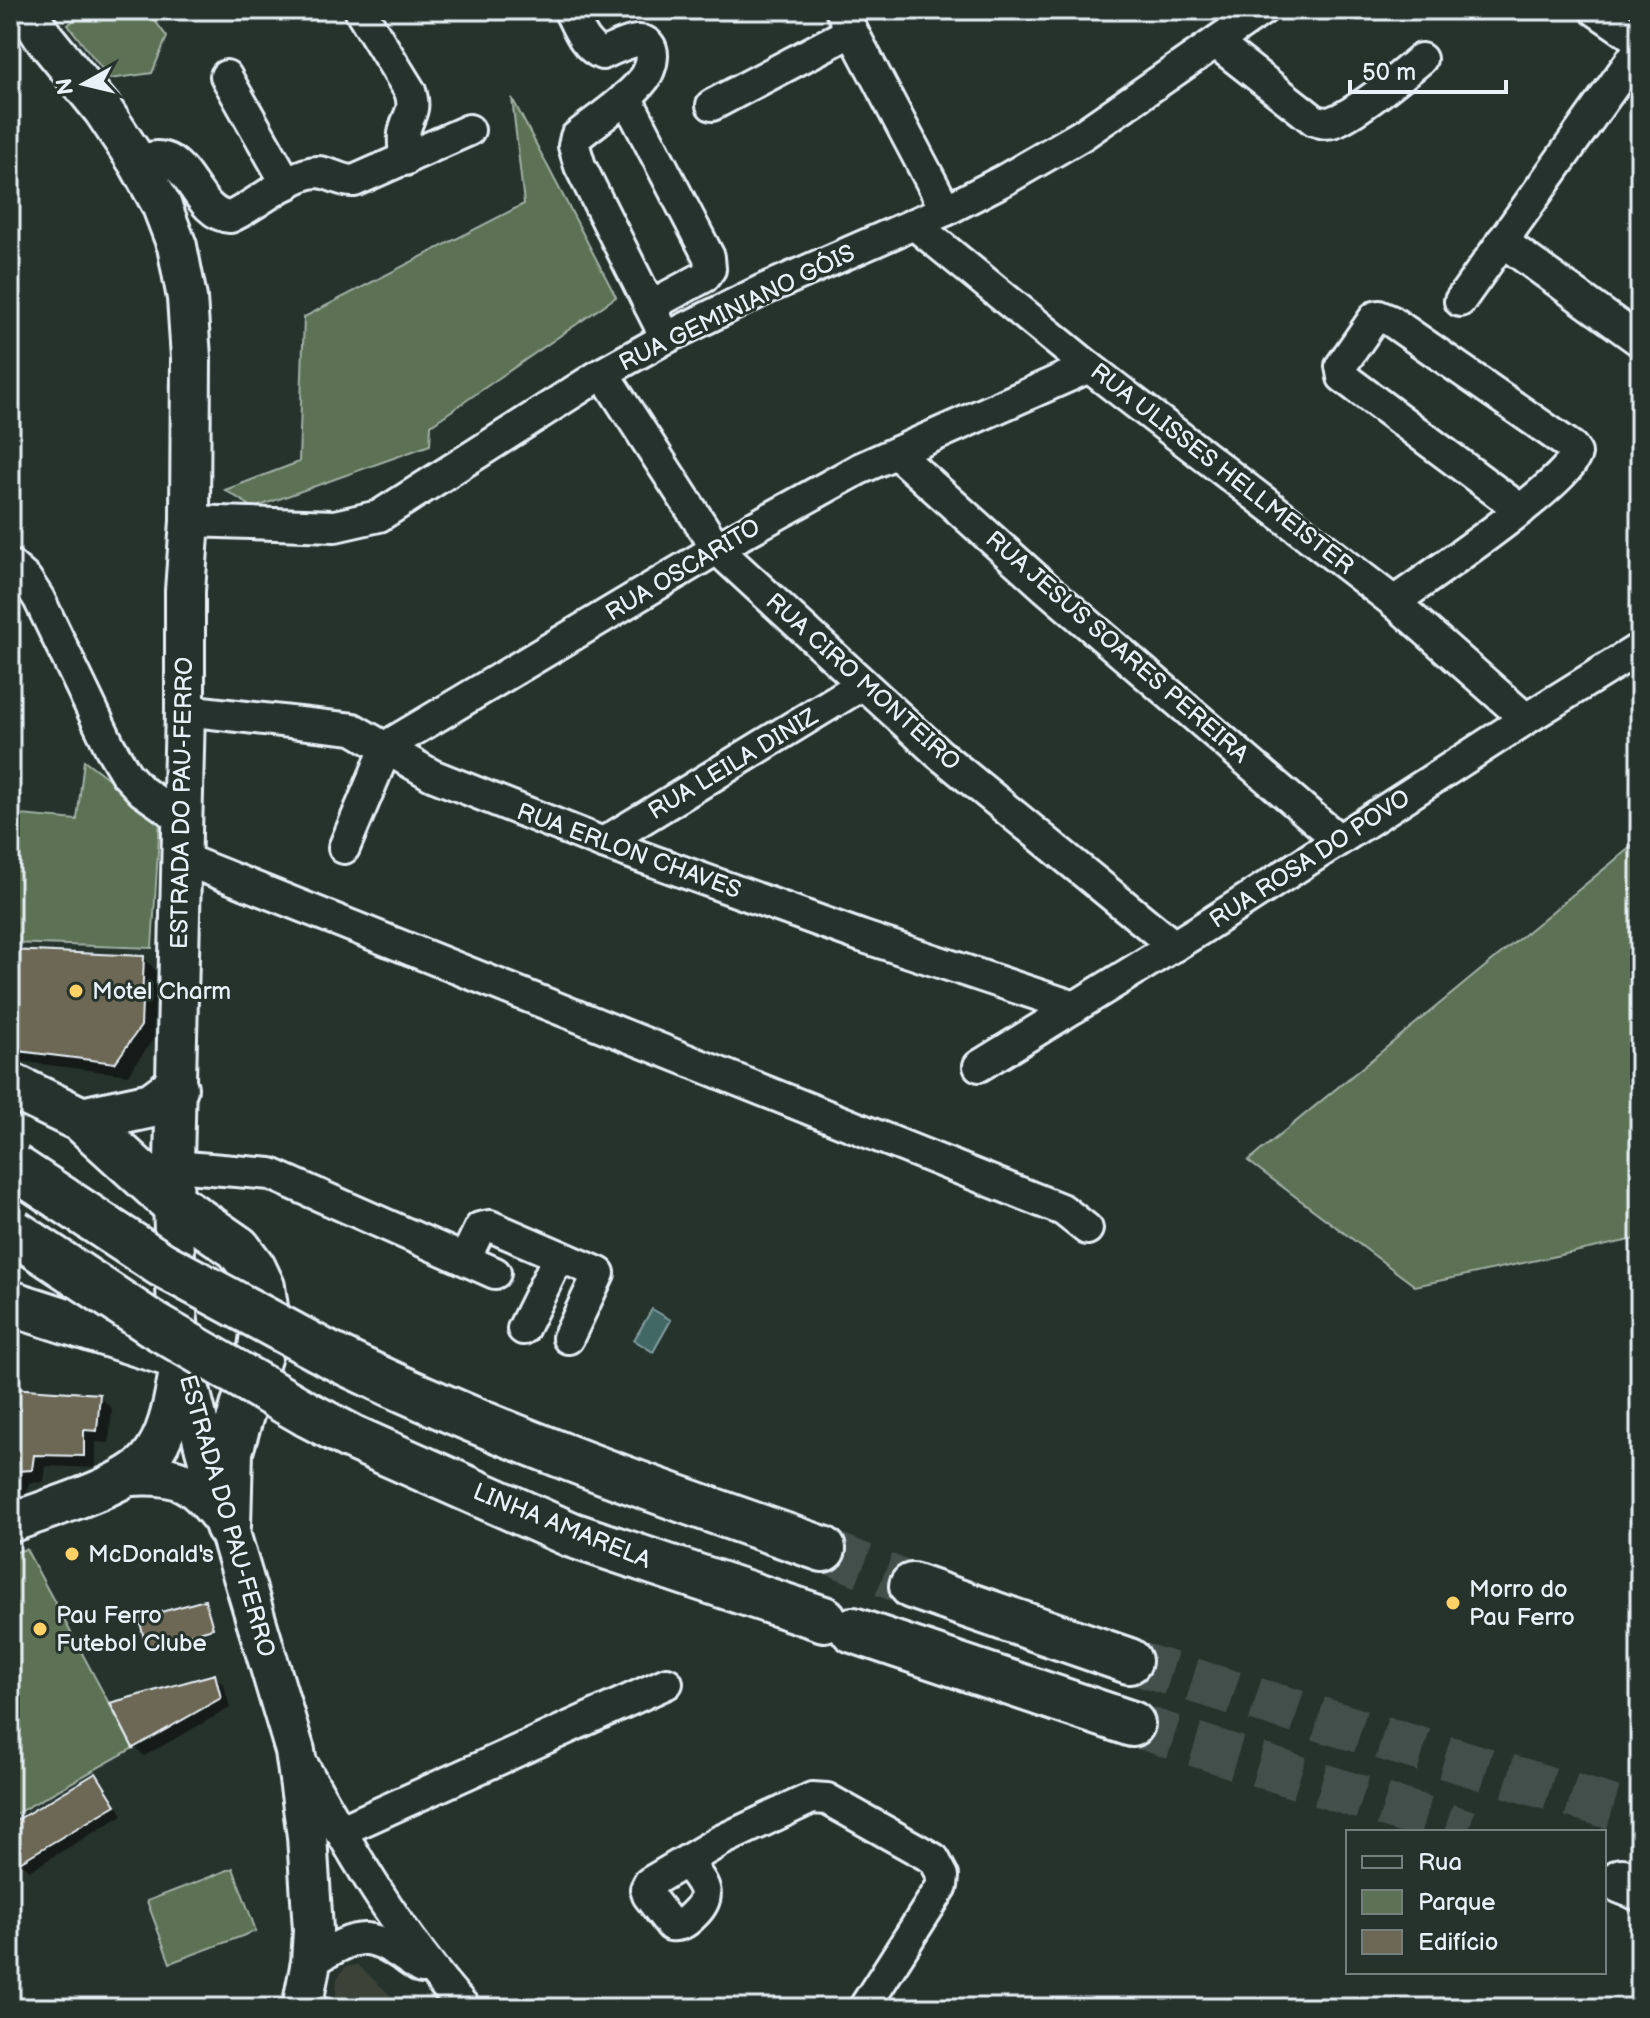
<svg xmlns="http://www.w3.org/2000/svg" width="1650" height="2018" font-family="'Balsamiq Sans',sans-serif">
<style>
.built{fill:#3b4339}
.green{fill:#5d7155;stroke:#a2b1a6;stroke-width:2}
.water{fill:#426766;stroke:#849ea0;stroke-width:2}
.shadow{fill:#0007}
.building{fill:#6d6755;stroke:#e8f1f8;stroke-width:2}
.lines{fill:none;stroke-linecap:round;stroke-linejoin:round}
.highway-tunnel{stroke:#43504b;stroke-width:44;stroke-dasharray:44 22;stroke-linecap:butt}
.minor-casing{stroke:#e8f1f8;stroke-width:36}
.major-casing{stroke:#e8f1f8;stroke-width:44}
.highway-casing{stroke:#e8f1f8;stroke-width:50}
.minor{stroke:#26332d;stroke-width:30}
.major{stroke:#26332d;stroke-width:38}
.highway{stroke:#26332d;stroke-width:44}
.highway-bridge-casing{stroke:#e8f1f8;stroke-width:50;stroke-linecap:butt}
.highway-bridge{stroke:#26332d;stroke-width:44}
.poi-dot{fill:#ffd166;stroke:#26332d;stroke-width:3}
.labels{text-anchor:middle;dominant-baseline:central;stroke-width:6;stroke-linejoin:round;paint-order:stroke}
.street-label{font-size:24px;fill:#e8f1f8;stroke:#26332d}
.poi-label{font-size:24px;fill:#e8f1f8;stroke:#26332d;text-anchor:start}
</style>
<rect width="100%" height="100%" fill="#26332d"/>
<filter id="ink" filterUnits="userSpaceOnUse"><feTurbulence type="fractalNoise" baseFrequency=".0125" numOctaves="2"/><feDisplacementMap in="SourceGraphic" scale="16" xChannelSelector="R" yChannelSelector="G"/><feConvolveMatrix kernelMatrix="1 2 1 2 8 2 1 2 1" color-interpolation-filters="sRGB"/></filter>
<g filter="url(#ink)">
<polygon class="built" points="358,1965 404,2008 335,2008 337,1979 345,1967"/>
<g class="green">
<polygon points="86,10 147,10 167,37 152,73 110,79 68,25"/>
<polygon points="512,98 616,297 431,425 430,445 254,508 225,490 299,462 304,317 524,204"/>
<polygon points="84,760 160,818 152,948 10,943 10,814 77,820"/>
<polygon points="1640,829 1640,1238 1415,1286 1248,1161 1632,846"/>
<polygon points="26,1549 133,1748 10,1817 10,1554"/>
<polygon points="233,1868 256,1931 170,1963 147,1901"/>
</g>
<polygon class="water" points="652,1309 671,1320 653,1352 634,1340"/>
<g class="shadow">
<polygon points="10,952 144,958 156,971 153,1039 128,1075 10,1060"/>
<polygon points="10,1390 99,1396 112,1409 109,1443 96,1442 96,1468 46,1466 44,1482 29,1483 27,1492 10,1499"/>
<polygon points="204,1602 214,1630 150,1648 148,1645"/>
<polygon points="214,1676 224,1685 230,1708 144,1756 135,1747"/>
<polygon points="96,1775 105,1784 123,1815 29,1871 10,1846 10,1826"/>
<polygon points="10,1857 17,1868 10,1872"/>
</g>
<g class="building">
<polygon points="10,950 144,956 141,1026 115,1063 10,1050"/>
<polygon points="10,1388 100,1394 97,1431 84,1430 84,1456 34,1455 32,1470 17,1471 15,1479 10,1481"/>
<polygon points="205,1600 213,1628 146,1647 139,1618"/>
<polygon points="215,1674 221,1698 133,1748 110,1703"/>
<polygon points="96,1773 116,1805 18,1863 10,1850 10,1824"/>
</g>
<g class="lines">
<g class="highway-tunnel">
<polyline points="823,1549 912,1586"/>
<polyline points="1129,1661 1640,1816"/>
<polyline points="1132,1724 1468,1832"/>
</g>
<g class="minor-casing">
<g id="minor">
<path d="M 360,10 L 410,91 C 417,113 407,114 404,134 C 403,143 405,152 405,160"/>
<path d="M 569,10 C 577,25 584,47 602,54 C 612,50 626,42 637,41 C 660,39 652,70 643,80 C 625,102 598,119 576,137 L 574,146 L 580,166 L 666,338"/>
<polyline points="841,10 946,210"/>
<polyline points="1595,10 1640,41"/>
<path d="M 1216,43 L 1314,120 C 1320,122 1326,124 1332,122 C 1356,114 1401,76 1421,59"/>
<polyline points="226,76 287,184"/>
<polyline points="626,97 709,257 710,269 704,277 650,306"/>
<polyline points="712,105 852,31"/>
<path d="M 138,163 C 188,135 191,215 230,217 C 255,207 291,173 317,172 C 330,172 341,182 354,181 L 469,130"/>
<polyline points="914,224 1089,367 1394,602 1526,719"/>
<polyline points="1502,241 1640,341"/>
<polyline points="1460,301 1640,48"/>
<polyline points="603,373 717,549 938,753 1174,946"/>
<polyline points="896,453 1045,587 1339,840"/>
<polyline points="190,521 335,526 379,516 603,373 666,338 763,290 946,210 1006,179 1082,135 1262,10"/>
<polyline points="10,565 26,579 39,599 110,747 126,774 142,791 182,819"/>
<path d="M 1394,602 C 1423,581 1573,480 1576,453 L 1572,447 L 1391,321 L 1379,316 L 1375,317 L 1341,366 L 1343,377 L 1521,510"/>
<polyline points="185,710 353,729 432,775 603,843 861,936 1075,1007"/>
<polyline points="603,843 863,684"/>
<polyline points="344,848 387,746 740,535 859,469 1089,367"/>
<polyline points="181,858 1063,1210 1087,1229"/>
<polyline points="979,1066 1198,931 1526,719 1640,648"/>
<polyline points="174,1166 271,1174 495,1273"/>
<polyline points="465,1259 480,1228 490,1226 599,1273 568,1338"/>
<polyline points="523,1329 559,1256"/>
<path d="M 300,1760 C 349,1847 398,1934 465,2008"/>
<polyline points="340,1831 667,1683"/>
<path d="M 686,1861 C 701,1883 716,1893 693,1915 C 686,1922 681,1926 671,1925 L 648,1895 L 646,1889 L 649,1883 L 720,1841 L 812,1798 L 827,1799 L 934,1859 L 943,1876 L 942,1886 L 864,2008"/>
<path d="M 311,1962 C 366,1929 369,1932 421,1968"/>
</g>
</g>
<g class="major-casing">
<g id="major">
<polyline points="26,10 42,35 103,110 138,163 161,204 177,246 187,298 191,358 190,521 185,591 185,710 173,1203 177,1312 182,1358 205,1449 295,1751 307,1836 313,1930 311,1962 302,2008"/>
<path d="M 130,1476 C 179,1473 193,1481 222,1519"/>
<path d="M 10,1523 C 46,1509 126,1487 149,1459 C 170,1434 174,1397 180,1366"/>
</g>
</g>
<g class="highway-casing">
<g id="highway">
<polyline points="10,1085 82,1120 173,1203 238,1248 253,1268 262,1287 266,1314 261,1348 230,1451 228,1526"/>
<polyline points="82,1120 152,1105 175,1088"/>
<polyline points="10,1303 182,1358"/>
<path d="M 328,1354 C 488,1433 655,1491 823,1549"/>
<polyline points="307,1414 351,1437 572,1535 824,1619"/>
<polyline points="912,1586 1129,1661"/>
<polyline points="853,1630 1132,1724"/>
<polyline points="1622,1881 1640,1888"/>
</g>
</g>
<use href="#minor" class="minor"/>
<use href="#major" class="major"/>
<use href="#highway" class="highway"/>
<g class="highway-bridge-casing">
<g id="highway-bridge">
<polyline points="14,1167 161,1264 328,1354"/>
<polyline points="14,1232 154,1325 307,1414"/>
</g>
</g>
<use href="#highway-bridge" class="highway-bridge"/>
</g>
</g>
<g class="poi-dot">
<circle cx="76" cy="991" r="8"/>
<circle cx="72" cy="1554" r="8"/>
<circle cx="1453" cy="1603" r="8"/>
<circle cx="40" cy="1629" r="8"/>
</g>
<g class="labels">
<g class="street-label">
<text transform="translate(737 308) rotate(-26)">RUA GEMINIANO GÓIS</text>
<text transform="translate(1222 469) rotate(38)">RUA ULISSES HELLMEISTER</text>
<text transform="translate(683 570) rotate(-31)">RUA OSCARITO</text>
<text transform="translate(1117 647) rotate(41)">RUA JESUS SOARES PEREIRA</text>
<text transform="translate(863 682) rotate(42)">RUA CIRO MONTEIRO</text>
<text transform="translate(733 764) rotate(-31)">RUA LEILA DINIZ</text>
<text transform="translate(182 803) rotate(-89)">ESTRADA DO PAU-FERRO</text>
<text transform="translate(629 851) rotate(20)">RUA ERLON CHAVES</text>
<text transform="translate(1310 859) rotate(-33)">RUA ROSA DO POVO</text>
<text transform="translate(227 1516) rotate(74)">ESTRADA DO PAU-FERRO</text>
<text transform="translate(562 1526) rotate(22)">LINHA AMARELA</text>
</g>
<g class="poi-label">
<text x="92" y="991">Motel Charm</text>
<text x="88" y="1554">McDonald's</text>
<text x="1469" y="1589">Morro do<tspan x="1469" dy="28">Pau Ferro</tspan></text>
<text x="56" y="1615">Pau Ferro<tspan x="56" dy="28">Futebol Clube</tspan></text>
</g>
</g>
<rect width="1650" height="2018" fill="none" stroke="#26332d" stroke-width="40"/>
<rect x="20" y="20" width="1610" height="1978" fill="none" stroke="#e8f1f8" stroke-width="3" filter="url(#ink)"/>
<rect x="1346" y="1830" width="260" height="144" fill="#26332d" stroke="#747f7e" stroke-width="2"/>
<rect x="1362" y="1856" width="40" height="12" fill="#26332d" stroke="#747f7e" stroke-width="2"/>
<text x="1418" y="1870" font-size="24" fill="#e8f1f8">Rua</text>
<rect x="1362" y="1890" width="40" height="24" fill="#5d7155" stroke="#747f7e" stroke-width="2"/>
<text x="1418" y="1910" font-size="24" fill="#e8f1f8">Parque</text>
<rect x="1362" y="1930" width="40" height="24" fill="#6d6755" stroke="#747f7e" stroke-width="2"/>
<text x="1418" y="1950" font-size="24" fill="#e8f1f8">Edifício</text>
<g transform="translate(84 84) rotate(262)" stroke="#26332d" stroke-width="6" paint-order="stroke">
<path d="M0-6L14 30L0 20L-14 30Z" fill="#e8f1f8"/>
<text y="-12" font-size="22" font-weight="bold" text-anchor="middle" fill="#e8f1f8">N</text>
</g>
<path d="M1350 80v12h156v-12" fill="none" stroke="#e8f1f8" stroke-width="4"/>
<text x="1362" y="80" font-size="24" fill="#e8f1f8" stroke="#26332d" stroke-width="6" paint-order="stroke">50 m</text>
</svg>
